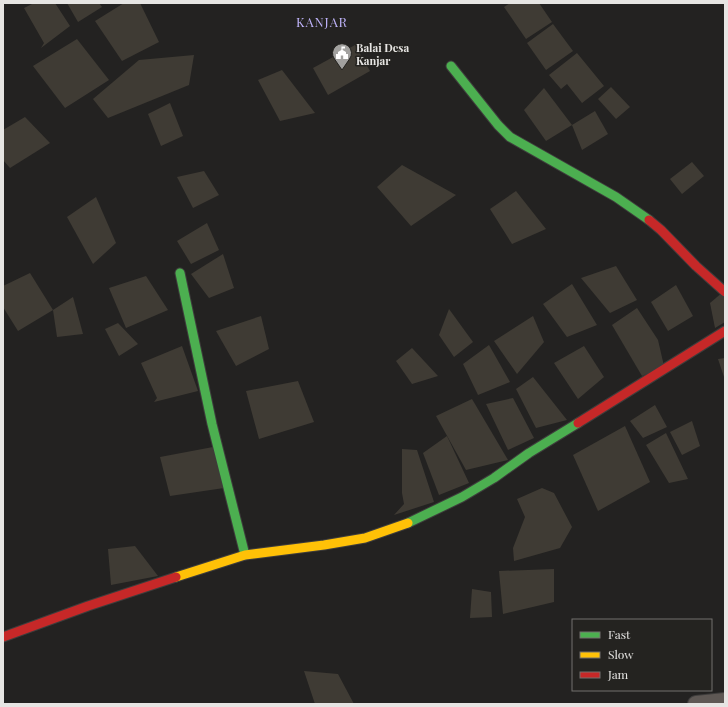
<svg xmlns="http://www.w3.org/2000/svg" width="728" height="707" font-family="'Playfair Display',serif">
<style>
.building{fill:#3f3b34}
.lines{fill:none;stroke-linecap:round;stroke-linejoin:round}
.street-casing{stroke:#3e3d3c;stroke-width:18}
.fast-casing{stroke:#3e3d3c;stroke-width:11}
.slow-casing{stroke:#3e3d3c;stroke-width:11}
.jam-casing{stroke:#3e3d3c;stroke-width:11}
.street{stroke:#5e5854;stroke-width:16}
.fast{stroke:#4caf50;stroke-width:9}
.slow{stroke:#ffc107;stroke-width:9}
.jam{stroke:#c62828;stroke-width:9}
.labels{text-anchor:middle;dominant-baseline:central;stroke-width:3;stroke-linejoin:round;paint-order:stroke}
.poi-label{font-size:11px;font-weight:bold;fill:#e6e5e3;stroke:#242320;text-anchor:start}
.quarter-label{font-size:13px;letter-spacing:1px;fill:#beb3fa;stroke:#242320}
</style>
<rect width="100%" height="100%" fill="#232221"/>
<g class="building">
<polygon points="34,3 55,3 70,26 41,48 44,43 24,8"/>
<polygon points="67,3 99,3 102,7 78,22"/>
<polygon points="124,3 140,3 159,42 122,61 95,21"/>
<polygon points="510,3 539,3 552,22 526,39 504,7"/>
<polygon points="553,24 573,51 546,70 527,43"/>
<polygon points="77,39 109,80 65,108 33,66"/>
<polygon points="355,45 370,71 328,95 313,68"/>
<polygon points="577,53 604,86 582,103 567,84 561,89 549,75"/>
<polygon points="194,55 189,85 108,118 93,99 139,60"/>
<polygon points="282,70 315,113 280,121 258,80"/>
<polygon points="611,87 630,107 616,119 598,99"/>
<polygon points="544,88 572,125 546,141 524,110"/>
<polygon points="170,103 183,136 161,146 148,114"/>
<polygon points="595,111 608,134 582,150 572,125"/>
<polygon points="25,117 50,143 10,168 3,160 3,130"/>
<polygon points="692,162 704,176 682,194 670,179"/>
<polygon points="402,165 456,195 411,226 377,187"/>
<polygon points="204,171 219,195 193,208 177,177"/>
<polygon points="516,191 546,229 512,244 490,209"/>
<polygon points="96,197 116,243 93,264 67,217"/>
<polygon points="207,223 219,250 191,264 177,241"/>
<polygon points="223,254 234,288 209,298 191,274"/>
<polygon points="616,266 637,300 610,313 581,278"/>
<polygon points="30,273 53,310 18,331 3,307 3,286"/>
<polygon points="146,276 168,310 126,328 109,288"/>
<polygon points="572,284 597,325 567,337 543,304"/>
<polygon points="676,285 693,316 668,331 651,302"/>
<polygon points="723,292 725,298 725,322 715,328 710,303"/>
<polygon points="73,297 83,334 57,337 53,310"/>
<polygon points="637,308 658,340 664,366 642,376 612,325"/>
<polygon points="449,309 473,342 454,357 439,335"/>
<polygon points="261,316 269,349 236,366 216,331"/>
<polygon points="533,316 544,342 517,374 494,341"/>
<polygon points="118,323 138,344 119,356 105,329"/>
<polygon points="489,345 510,382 478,395 463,364"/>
<polygon points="182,346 198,391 154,402 157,398 141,363"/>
<polygon points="584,346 604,377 578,399 554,363"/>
<polygon points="412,348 438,376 412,384 396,361"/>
<polygon points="725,358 725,380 718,359"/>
<polygon points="533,377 567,420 536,428 516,389"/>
<polygon points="298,381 314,422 259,439 246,391"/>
<polygon points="513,398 534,438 508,450 486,404"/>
<polygon points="472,399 508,460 466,470 436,416"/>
<polygon points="655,405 667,427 643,438 630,421"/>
<polygon points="692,421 700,446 682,455 670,432"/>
<polygon points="625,426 650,482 598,511 573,455"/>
<polygon points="666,433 688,479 669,483 646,445"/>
<polygon points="447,436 469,483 439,495 423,453"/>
<polygon points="213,447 224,488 170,496 160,457"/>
<polygon points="402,449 417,450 434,502 394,515 404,504 402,493"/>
<polygon points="542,488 554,493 572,527 560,548 514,561 513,548 525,517 517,499"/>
<polygon points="135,546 158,576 111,585 108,549"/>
<polygon points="554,569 554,602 503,614 499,571"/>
<polygon points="472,589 491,592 492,617 470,618"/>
<polygon points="304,671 338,674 354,704 315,704"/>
</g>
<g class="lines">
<g class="street-casing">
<polyline id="street" points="696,704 725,701"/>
</g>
<g class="fast-casing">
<g id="fast">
<polyline points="451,66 498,125 510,137 616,197 649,220"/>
<polyline points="180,273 212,424 245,555"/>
<polyline points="408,523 462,497 494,478 529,453 578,423"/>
</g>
</g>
<g class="slow-casing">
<polyline id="slow" points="176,577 245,555 324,545 365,538 408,523"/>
</g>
<g class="jam-casing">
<g id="jam">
<polyline points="649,220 661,230 696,266 725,292"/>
<polyline points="578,423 725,331"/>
<polyline points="3,637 88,606 176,577"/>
</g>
</g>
<use href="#street" class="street"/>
<use href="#fast" class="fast"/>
<use href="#slow" class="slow"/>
<use href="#jam" class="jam"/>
</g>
<defs>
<g id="civic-pin" transform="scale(1)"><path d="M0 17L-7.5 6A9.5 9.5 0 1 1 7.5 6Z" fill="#a2a19f" stroke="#242320"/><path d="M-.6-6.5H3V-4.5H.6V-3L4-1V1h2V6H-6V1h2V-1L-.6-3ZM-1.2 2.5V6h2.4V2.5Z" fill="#fff"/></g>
</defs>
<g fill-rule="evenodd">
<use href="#civic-pin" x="342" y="53"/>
</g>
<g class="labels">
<g class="poi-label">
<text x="356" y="47">Balai Desa<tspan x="356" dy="13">Kanjar</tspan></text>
</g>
<g class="quarter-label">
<text x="322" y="21">KANJAR</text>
</g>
</g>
<rect width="728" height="707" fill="none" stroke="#e6e5e3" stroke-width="8"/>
<rect x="572" y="619" width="140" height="72" fill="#242320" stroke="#72716e"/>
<rect x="580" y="632" width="20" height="6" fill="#4caf50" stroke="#72716e"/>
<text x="608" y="639" font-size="12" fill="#e6e5e3">Fast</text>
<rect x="580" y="652" width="20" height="6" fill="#ffc107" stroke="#72716e"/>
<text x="608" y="659" font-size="12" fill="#e6e5e3">Slow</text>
<rect x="580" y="672" width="20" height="6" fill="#c62828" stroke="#72716e"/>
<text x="608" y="679" font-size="12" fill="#e6e5e3">Jam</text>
</svg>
